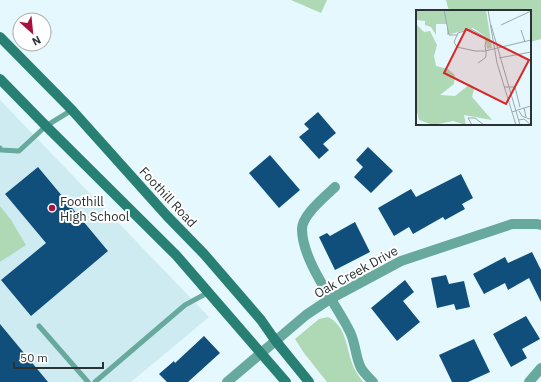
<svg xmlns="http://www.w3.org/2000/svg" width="541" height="382" font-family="'IBM Plex Sans',sans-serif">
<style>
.built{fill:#cfebf2}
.green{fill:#aed9b4}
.building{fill:#104f7c}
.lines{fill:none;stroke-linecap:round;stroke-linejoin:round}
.lane{stroke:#67a99d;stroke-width:5}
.street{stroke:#67a99d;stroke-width:10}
.secondary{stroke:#278073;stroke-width:10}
.poi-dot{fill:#a8113c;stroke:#fff;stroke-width:1.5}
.labels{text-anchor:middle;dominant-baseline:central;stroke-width:4;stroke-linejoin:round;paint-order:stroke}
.street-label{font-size:13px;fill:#2b3234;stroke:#fff}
.poi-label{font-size:13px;fill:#2b3234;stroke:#fff;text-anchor:start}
.inset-road{fill:none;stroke:#9aa9ad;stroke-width:1}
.view{fill:#d62828;fill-opacity:0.15;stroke:#d62828;stroke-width:2}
.inset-edge{fill:none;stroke:#2b3234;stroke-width:2}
</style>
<rect width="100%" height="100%" fill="#e4f8fd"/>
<polygon class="built" points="0,100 209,317 131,382 0,382"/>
<g class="green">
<polygon points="291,0 327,0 321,13"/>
<polygon points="446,0 541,0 541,39 530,42 530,11 449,11"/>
<polygon points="0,206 11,220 26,245 0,262"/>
<path d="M 328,317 C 346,326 346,346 352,363 C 354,370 359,376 363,382 L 327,382 L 304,353 L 295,339 L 319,319 Z"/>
</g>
<g class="building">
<polygon points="318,112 336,133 323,144 329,150 319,159 299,137 309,129 304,124"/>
<polygon points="368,147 393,171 371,193 354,177 363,167 356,160"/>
<polygon points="270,155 300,190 279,208 249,173"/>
<polygon points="38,167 108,251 31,316 1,280 46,243 5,194"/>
<polygon points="461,174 473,198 462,204 465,209 445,220 443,217 413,234 409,227 394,236 378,208 411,189 416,197"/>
<polygon points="355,222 370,252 335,270 319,237 327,233 330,236"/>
<polygon points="532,252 541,270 541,302 529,278 508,290 505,283 484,294 473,274 505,257 508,263"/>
<polygon points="446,275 449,284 464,281 470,307 456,310 454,304 437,308 431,278"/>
<polygon points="405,280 414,292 403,301 420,322 397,341 371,308"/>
<polygon points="526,316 540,339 522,349 527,358 511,367 493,334"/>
<polygon points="0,324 48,382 0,382"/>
<polygon points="204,336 220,353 188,382 167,382 159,374 174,361 175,363"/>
<polygon points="474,339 490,372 468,382 452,382 439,355"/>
</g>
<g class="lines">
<g class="lane">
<polyline points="0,148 1,150 19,151 46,126 72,110"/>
<polyline points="39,326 88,382"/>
<polyline points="95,382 185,305 209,292"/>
</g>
<g class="street">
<path d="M 335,187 C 325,197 302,215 302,229 C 302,261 335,302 349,330 C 356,342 355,357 361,368 C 364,373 369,378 373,382"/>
<polyline points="227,382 306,315 330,299 401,261 512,224 537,224 541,225"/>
<polyline points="529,382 541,368"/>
</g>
<g class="secondary">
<polyline points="0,37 72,110 167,216 204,254 261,320 275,340 309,382"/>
<polyline points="0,79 46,126 176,255 286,382"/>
</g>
</g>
<circle class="poi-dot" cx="52" cy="208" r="4"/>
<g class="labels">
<g class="street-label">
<text transform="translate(168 197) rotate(47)">Foothill Road</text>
<text transform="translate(356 272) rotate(-29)">Oak Creek Drive</text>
</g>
<g class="poi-label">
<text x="60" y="201">Foothill<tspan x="60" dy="15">High School</tspan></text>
</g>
</g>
<g transform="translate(416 10)">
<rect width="115" height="115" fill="#e4f8fd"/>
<path d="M 0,0 L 70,0 L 76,38 L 71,39 L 69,26 L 57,18 L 31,25 L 31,14 L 20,14 L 20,25 L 15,17 L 9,15 L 9,11 L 0,10 ZM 0,14 L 8,22 L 14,21 L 21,35 L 18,46 L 20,56 L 32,59 L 39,65 L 38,74 L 24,85 L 39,86 L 54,74 L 58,79 L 56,87 L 76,110 L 48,105 L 50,115 L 37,111 L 17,115 L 3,110 L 0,97 Z" fill="#aed9b4"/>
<path class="inset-road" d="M 28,0 L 33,25 L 42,25M 72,0 L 81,53 L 100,115M 75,15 L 104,115M 85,15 L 115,1M 105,20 L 109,32M 83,48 L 115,42M 62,53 L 69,48 L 70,46 L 70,41 L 69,36 L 70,31 L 69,27 L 55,19 L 42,23 L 38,32 L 41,37 L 59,41 L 70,41 L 73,40 L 115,30M 88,77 L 99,77 L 104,97M 103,101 L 106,106 L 113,109 L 115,107M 96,102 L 108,98M 110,107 L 108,98 L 115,96M 103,110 L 108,109 L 115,115M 56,115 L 52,108 L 59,108 L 68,115"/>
<path class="view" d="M 50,19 L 113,50 L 90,94 L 28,63 Z"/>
<rect width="115" height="115" class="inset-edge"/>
</g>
<g transform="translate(32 32) rotate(153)"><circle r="19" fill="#ffffff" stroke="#aaadae"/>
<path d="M0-3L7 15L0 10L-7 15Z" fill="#a8113c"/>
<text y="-6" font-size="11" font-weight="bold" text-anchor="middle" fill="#2b3234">N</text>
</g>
<path d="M14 362v6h89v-6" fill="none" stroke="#2b3234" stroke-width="2"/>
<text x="20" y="362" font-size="12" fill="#2b3234" stroke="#ffffff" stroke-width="3" paint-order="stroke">50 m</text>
</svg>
